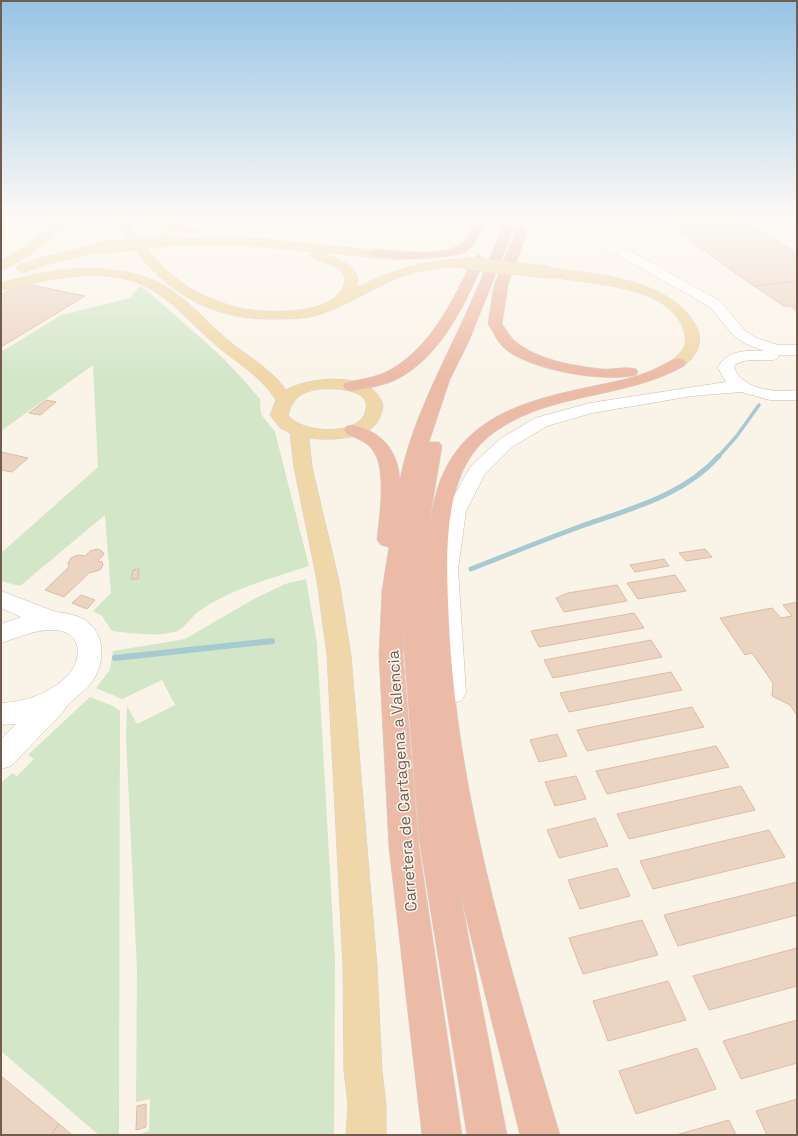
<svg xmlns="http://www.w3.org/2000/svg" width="798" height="1136" font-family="'Space Grotesk',sans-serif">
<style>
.green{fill:#d3e6c8}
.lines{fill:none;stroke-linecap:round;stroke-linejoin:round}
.stream-far2{stroke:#a6cad2;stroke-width:3.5}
.stream-far1{stroke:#a6cad2;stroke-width:5}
.stream{stroke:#a6cad2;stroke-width:6}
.building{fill:#ecd4c3;stroke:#dcbca6}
.minor-casing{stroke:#cbbcaf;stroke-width:1}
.major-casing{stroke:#d7d1ce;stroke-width:1}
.highway-casing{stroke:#d7d1ce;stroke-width:1}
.minor{fill:#fff;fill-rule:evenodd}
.major{fill:#f0d7a9;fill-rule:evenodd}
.highway{fill:#ecbba7;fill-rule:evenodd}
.major-bridge-casing{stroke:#d7d1ce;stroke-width:13;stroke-linecap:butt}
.major-bridge{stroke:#f0d7a9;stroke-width:12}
.labels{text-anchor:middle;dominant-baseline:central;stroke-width:3;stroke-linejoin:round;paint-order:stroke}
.near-street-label{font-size:16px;fill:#715c4f;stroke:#fdf7ee}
</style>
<rect width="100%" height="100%" fill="#faf3e8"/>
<g class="green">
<path d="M 140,286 L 150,293 L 221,356 L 239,375 L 260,399 L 261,414 L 275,432 L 309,566 C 272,578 231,589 199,611 C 192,616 187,625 179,630 C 163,638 130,633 112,631 L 102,616 L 93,611 L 111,593 L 105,515 L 20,586 L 1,581 L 1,553 L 98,467 L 93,365 L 1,431 L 1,352 L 61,315 L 130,298 Z"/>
<polygon points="306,579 317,643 335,961 334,1135 136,1135 149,1131 150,1099 136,1102 137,970 126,737 127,706 137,724 175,705 162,680 122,699 96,688 110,670 113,651 185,639 252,600 285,584"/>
<polygon points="90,697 113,706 120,711 119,1135 99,1135 1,1051 1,783 12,773 17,776 34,759 28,755"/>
</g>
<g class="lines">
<polyline class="stream-far2" points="718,457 736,437 759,405"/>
<path class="stream-far1" d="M 471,569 C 507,555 543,540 579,527 C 629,509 682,497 719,456"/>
<polyline class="stream" points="115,658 272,641"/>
</g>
<g class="building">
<polygon points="662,218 747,218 742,219 797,253 797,281 754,286 678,232 681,232"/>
<polygon points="797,281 797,311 790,306 784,306 754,286"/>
<polygon points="22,283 85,296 1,347 1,295"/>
<polygon points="46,400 56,402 40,415 29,413"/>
<polygon points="1,452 28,458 12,472 1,470"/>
<polygon points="97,549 102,551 104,554 98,561 102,562 103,565 100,570 89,573 64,597 45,590 69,567 68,563 71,558 78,555 85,556 90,551"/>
<polygon points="705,549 712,557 686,561 679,553"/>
<polygon points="664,559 669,566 635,572 630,565"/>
<polygon points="139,569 138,579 131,579 133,570"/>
<polygon points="675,575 686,591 638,599 627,583"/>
<polygon points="617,585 627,601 564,612 556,598 568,593"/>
<polygon points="81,595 95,600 87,609 72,603"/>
<polygon points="797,602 797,715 790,705 772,696 773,683 752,653 745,655 720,618 772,608 781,618 792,616 783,605"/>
<polygon points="634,613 644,628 539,647 531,631"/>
<polygon points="651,640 662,657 553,678 544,660"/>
<polygon points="671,672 682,690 569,712 560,693"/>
<polygon points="692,707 704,727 587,751 577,730"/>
<polygon points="557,734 567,756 539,762 530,740"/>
<polygon points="716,746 729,767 607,794 596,771"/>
<polygon points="576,776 586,799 555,806 545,782"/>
<polygon points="741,786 755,810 629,839 617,814"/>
<polygon points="595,818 608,846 559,858 547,830"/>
<polygon points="769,830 785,857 653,889 640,861"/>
<polygon points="617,868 630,896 580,909 568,880"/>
<polygon points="797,882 797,915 678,946 664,915"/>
<polygon points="642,920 658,955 583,974 569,938"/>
<polygon points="797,948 797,986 709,1010 693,976"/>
<polygon points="668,981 686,1020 608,1041 593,1001"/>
<polygon points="797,1020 797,1063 741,1079 723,1041"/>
<polygon points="697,1048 716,1089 636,1114 619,1071"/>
<polygon points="1,1076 59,1124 51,1135 1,1135"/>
<polygon points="797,1099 797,1135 767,1135 756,1111"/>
<polygon points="146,1104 146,1127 136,1130 137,1106"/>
<polygon points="729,1120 736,1135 676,1135"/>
<polygon points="59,1124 72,1135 51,1135"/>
</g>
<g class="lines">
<g class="minor-casing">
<g id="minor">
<polygon points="12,218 31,218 29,220 1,228 1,221"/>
<path d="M 564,218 L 576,218 L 600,234 L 720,301 L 744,330 L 756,338 L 778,345 L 797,345 L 797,355 L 779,355 L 777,359 C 764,363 748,356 735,365 L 734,368 C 743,390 776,393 797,390 L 797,400 L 770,400 L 741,392 L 692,396 L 592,413 L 547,426 L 512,447 L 485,474 L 466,511 L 458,569 L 466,693 L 462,700 L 453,704 L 444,700 L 440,693 L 436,569 L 446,511 L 470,467 L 500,439 L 535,418 L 590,403 L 726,382 L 718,368 C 725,350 748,350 764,351 L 746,344 L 734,336 L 710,307 L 592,240 L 570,225 Z"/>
<polygon points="763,218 777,218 797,229 797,238"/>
<path d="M 1,591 L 56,612 C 65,613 77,615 85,620 C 107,635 105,665 91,683 C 83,694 69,700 63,712 L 11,766 L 1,769 L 1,739 L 16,724 L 1,725 L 1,703 C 24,702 45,695 63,680 C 84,663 85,629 51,630 C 32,630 18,638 1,643 L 1,624 L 21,617 L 1,608 Z"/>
</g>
</g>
<g class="major-casing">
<g id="major">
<path d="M 60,218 L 73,218 C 62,232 18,266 1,270 L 1,261 L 31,242 Z"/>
<path d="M 113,218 L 125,218 C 143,246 164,273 193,290 C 207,297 221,303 235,307 C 262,314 346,318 345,276 L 338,268 L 312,258 L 310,255 L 315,252 L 254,246 L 167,244 L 161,240 L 163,237 L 254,238 L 401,253 L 403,256 L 401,259 L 397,260 L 319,252 C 335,257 365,266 356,288 C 391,270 424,260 464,259 L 470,263 C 468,266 469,266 466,266 C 459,268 452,267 445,267 C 432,269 419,271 406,275 C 377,285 351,304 321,314 C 305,319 290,319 273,319 C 198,320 150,279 113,218 Z"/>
<polygon points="138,218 153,218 197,229 199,231 193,234 150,225"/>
<polygon points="99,244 105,248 103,251 52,263 22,273 16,269 17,266 44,257"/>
<path d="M 82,268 C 111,269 140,271 165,286 C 190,301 208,324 230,342 C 249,357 272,370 286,390 C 308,377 368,371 381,400 C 384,405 383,409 381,414 C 375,440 330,441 309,438 L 312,467 L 339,581 L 351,655 L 377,966 L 382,1071 L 386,1105 L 386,1135 L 346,1135 L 348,1105 L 344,1071 L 343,966 L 327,655 L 317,581 L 294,467 L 290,433 L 280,428 L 270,415 L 276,400 C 261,376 237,363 216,345 C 196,328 179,308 157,293 C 112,262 50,279 1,291 L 1,283 C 28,275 54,270 82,268 ZM 319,389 C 331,388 371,388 366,409 C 365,411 365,416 363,417 C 350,436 300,432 288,415 C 293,398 301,392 319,389 Z"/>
<path d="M 548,268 C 595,273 669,279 695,324 C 705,341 697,355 684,366 L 672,366 L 670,363 C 675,356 683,353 685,344 C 686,336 684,330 681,323 C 658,282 583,285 543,275 L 542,272 Z"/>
</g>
</g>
<g class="highway-casing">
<g id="highway">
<path d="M 474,218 L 486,218 C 481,231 478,245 465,252 C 453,259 375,263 368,253 L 374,249 C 397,250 448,259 464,241 C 470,235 472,225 474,218 Z"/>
<path d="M 506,218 L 518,218 L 469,341 L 450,379 L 429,442 L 439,442 L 442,446 L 429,524 C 433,507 436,488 444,472 C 476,403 556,395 622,380 C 634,377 647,373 659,367 C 665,364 671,360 678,358 L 684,360 L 686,363 L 684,366 C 622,401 543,391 487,438 C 444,475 446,549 448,601 C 453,785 508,960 560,1135 L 520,1135 L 460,893 L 507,1135 L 467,1135 L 419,839 L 404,650 L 404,629 L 403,655 L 419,847 L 462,1135 L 422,1135 L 389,847 L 379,655 L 382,591 L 389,547 L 381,545 L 377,540 C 379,517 388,466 371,448 C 365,441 355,438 347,434 L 344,430 L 347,426 C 355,424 360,427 368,430 C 389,440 398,457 400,480 C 409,432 432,386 453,341 C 473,301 489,259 506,218 Z"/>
<path d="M 521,228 L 527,232 L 508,285 L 502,324 C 506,329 510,337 515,341 C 537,360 574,366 602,369 C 613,370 624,366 636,369 L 638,372 L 636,375 C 604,383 527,370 503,347 C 497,341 493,331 488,324 L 494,285 L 515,232 Z"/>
<path d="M 479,255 L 485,259 C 466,302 443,353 401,377 C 386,386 367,388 351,391 L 345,389 L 343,386 L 345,383 C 360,379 376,378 390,370 C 431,347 453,300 473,259 Z"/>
</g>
</g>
<use href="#minor" class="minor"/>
<use href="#major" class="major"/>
<use href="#highway" class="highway"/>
<g class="major-bridge-casing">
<g id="major-bridge">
<polyline points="99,248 167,240"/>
<polyline points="464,263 548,272"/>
</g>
</g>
<use href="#major-bridge" class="major-bridge"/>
</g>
<linearGradient id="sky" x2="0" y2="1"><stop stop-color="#97c4e5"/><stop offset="0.58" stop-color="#fdfaf5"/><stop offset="1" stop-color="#fdfaf5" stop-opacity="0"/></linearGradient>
<rect width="798" height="377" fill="url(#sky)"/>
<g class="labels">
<g class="near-street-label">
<text transform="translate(402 781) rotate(-94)">Carretera de Cartagena a Valencia</text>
</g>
</g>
<rect width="798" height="1136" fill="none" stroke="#715c4f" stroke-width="4"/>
</svg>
